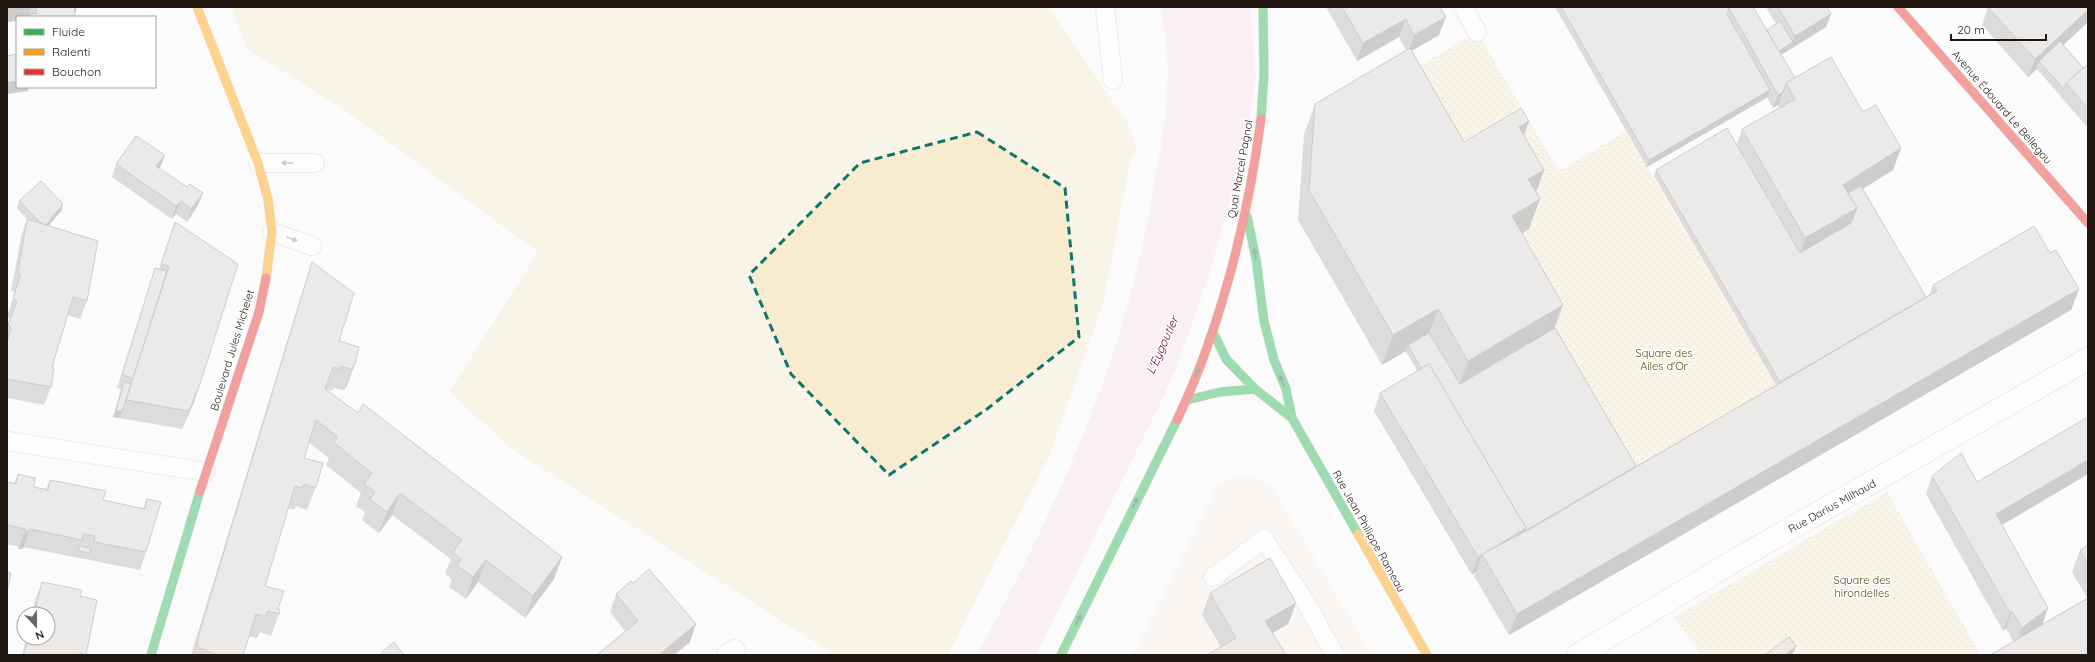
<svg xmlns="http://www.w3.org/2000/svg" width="2095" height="662" font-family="Quicksand,sans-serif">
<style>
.built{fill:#f9efeb}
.grass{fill:#f7ecd0}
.park{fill:url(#park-dots)}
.water{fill:#f9e3eb}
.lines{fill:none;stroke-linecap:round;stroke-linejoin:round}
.lane-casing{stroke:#dcd5d2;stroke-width:20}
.street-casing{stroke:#dcd5d2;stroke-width:24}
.fast-casing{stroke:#dcd5d2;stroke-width:10}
.slow-casing{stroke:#dcd5d2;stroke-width:10}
.jam-casing{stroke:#dcd5d2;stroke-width:10}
.lane{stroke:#fefefe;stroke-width:18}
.street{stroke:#fefefe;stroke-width:22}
.fast{stroke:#30b455;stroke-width:9}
.slow{stroke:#ff9f0a;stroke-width:9}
.jam{stroke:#e5322d;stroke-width:9}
.wall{fill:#bbb7b4}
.shaded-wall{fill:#999592}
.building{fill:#dad5d1;stroke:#999592}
.oneway{fill:#9b9593}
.oneway2{fill:#286432}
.marked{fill:none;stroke:#0f766e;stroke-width:3;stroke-dasharray:8 5;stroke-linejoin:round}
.labels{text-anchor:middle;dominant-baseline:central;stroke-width:3;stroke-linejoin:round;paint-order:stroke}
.street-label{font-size:11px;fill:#211510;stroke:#fff}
.park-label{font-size:11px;fill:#5b4914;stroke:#fff}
.water-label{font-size:12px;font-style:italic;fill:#5b0534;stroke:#fff}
</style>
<defs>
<pattern id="park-dots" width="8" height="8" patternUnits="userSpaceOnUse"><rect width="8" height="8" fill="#f7ecd0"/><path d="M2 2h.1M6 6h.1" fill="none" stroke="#d3cab2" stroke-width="1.8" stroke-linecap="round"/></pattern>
</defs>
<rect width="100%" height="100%" fill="#fbfbfb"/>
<polygon class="built" points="1234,476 1254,478 1272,486 1372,655 1132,655 1217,486"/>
<polygon class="grass" points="231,7 1041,7 1051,11 1129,125 1137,148 1130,162 1104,300 1050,455 948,655 835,655 512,449 449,392 538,252 346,111 247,49"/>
<g class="park">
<polygon points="1477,32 1559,171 1626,131 1783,397 1639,482 1399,78"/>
<polygon points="1887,492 1981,655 1796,655 1787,643 1772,655 1701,655 1674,617"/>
</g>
<path class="water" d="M 1161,7 L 1250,7 L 1256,77 L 1244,147 L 1209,276 L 1176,369 L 1157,410 L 1036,655 L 977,655 C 1056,508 1122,367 1151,202 C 1160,154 1170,103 1167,55 C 1166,39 1163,23 1161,7 Z"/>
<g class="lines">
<g class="lane-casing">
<g id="lane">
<polyline points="1105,7 1113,80"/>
<polyline points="1463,7 1477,32"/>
<polyline points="258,163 315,163"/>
<polyline points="272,232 312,246"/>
<polyline points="7,441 206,472"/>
<polyline points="1213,577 1264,539 1305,601 1335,655"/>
</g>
</g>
<g class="street-casing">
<g id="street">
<polyline points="728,655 734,651"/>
<polyline points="1578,655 1739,558 2088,359"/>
</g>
</g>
<g class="fast-casing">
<g id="fast">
<polyline points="1261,119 1264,74 1263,7"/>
<polyline points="1247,216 1256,259 1264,321 1274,360 1286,389 1292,418 1358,534"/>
<polyline points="1213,332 1226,359 1255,389 1292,418"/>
<polyline points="1187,400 1220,392 1255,389"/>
<polyline points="151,655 200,491"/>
<polyline points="1061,655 1177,420"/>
</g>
</g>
<g class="slow-casing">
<g id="slow">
<polyline points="197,7 258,163 268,199 272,232 266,278"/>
<polyline points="1358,534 1427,655"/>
</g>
</g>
<g class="jam-casing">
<g id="jam">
<polyline points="1898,7 2088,223"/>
<path d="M 1177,420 C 1220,330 1248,219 1261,119"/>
<polyline points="200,491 259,312 266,278"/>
</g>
</g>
<use href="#lane" class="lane"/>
<use href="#street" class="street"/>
<use href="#fast" class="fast"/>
<use href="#slow" class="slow"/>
<use href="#jam" class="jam"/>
</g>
<g class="wall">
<polygon points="7,7 77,7 75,14 75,17 17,17 17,21 7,22"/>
<polygon points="1326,7 1440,7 1439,35 1411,51 1464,142 1529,121 1524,135 1544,170 1536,193 1540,199 1529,229 1522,234 1555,328 1636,466 1776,385 1654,176 1656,170 1737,144 1742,129 1780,108 1778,105 1773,108 1767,97 1647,167 1555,7 1753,7 1767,30 1776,24 1766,7 1827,7 1831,14 1826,27 1781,55 1795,78 1863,112 1901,148 1893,170 1863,189 1926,297 1929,295 1933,285 2050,253 2079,289 2071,310 1509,635 1474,576 1476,572 1472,575 1374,411 1380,393 1417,371 1406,351 1382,365 1298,220 1304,134 1315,104 1406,50 1399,37 1357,61"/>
<polygon points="1988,7 2088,22 2063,45 2083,68 2088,64 2088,128 2037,69 2028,77 1982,25"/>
<polygon points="165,155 159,169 187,187 203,193 198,205 187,222 176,214 172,219 112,177 116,164"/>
<polygon points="19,201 63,204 61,211 48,226 87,301 80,319 68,315 52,367 51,387 44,405 7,398 7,328 10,319 7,316 15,292 11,291 21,237 27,219 28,220 17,208"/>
<polygon points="175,222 200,384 194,402 182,429 113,417 121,389 117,388 151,281 155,268 159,269"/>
<polygon points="312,262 339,341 359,347 347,385 344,390 333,388 332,391 325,389 358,413 562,557 554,579 525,618 478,582 466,599 449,587 452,580 445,573 451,559 392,515 379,533 362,520 365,512 356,506 361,493 326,465 329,458 309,443 304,458 318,481 307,510 296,506 294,510 288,508 265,586 278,609 279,614 271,636 260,632 257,638 249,636 243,655 191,655 305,283"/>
<polygon points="2088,417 2088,474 2002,525 2042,624 2087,598 2072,572 2080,550 2088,545 2088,655 2013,641 2006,628 2003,631 1926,494 1932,476 1977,482"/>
<polygon points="18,474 34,487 46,489 50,480 103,500 143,509 147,499 146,552 140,570 23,547 23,549 18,549 19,547 7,544 7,482 14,483"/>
<polygon points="42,582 80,596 97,600 85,655 22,655 26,638 48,638 48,614 32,614 35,600"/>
<polygon points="1210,593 1296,603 1288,624 1221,647 1202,615"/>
<polygon points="616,594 690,642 674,655 597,655 625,631 610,612"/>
</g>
<g class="shaded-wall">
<polygon points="7,7 32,7 28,17 17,17 17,21 7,22"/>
<polygon points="72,7 77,7 74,17"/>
<polygon points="2088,10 2088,22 2042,65 2039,61 2036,68 2037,69 2028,77 2035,59"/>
<polygon points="1831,14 1826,27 1790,49 1795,36"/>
<polygon points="1446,17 1439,35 1408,53 1414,35"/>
<polygon points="1406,19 1399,37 1357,61 1363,43"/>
<polygon points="1793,42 1790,49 1772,60 1774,53"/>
<polygon points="17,81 17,87 29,87 28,91 7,94 7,82"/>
<polygon points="1770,90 1768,97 1647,167 1649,160"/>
<polygon points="1783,92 1778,105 1773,108 1778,95"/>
<polygon points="1529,121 1518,151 1519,127"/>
<polygon points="1901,148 1893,170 1840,203 1843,185"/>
<polygon points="165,155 160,168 155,174 156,166"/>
<polygon points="1544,170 1533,200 1528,179"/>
<polygon points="203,193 198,205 187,222 191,209"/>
<polygon points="1540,199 1529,229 1501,246 1512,216"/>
<polygon points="181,201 176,214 172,219 176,206"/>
<polygon points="63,204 61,211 42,234 44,227"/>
<polygon points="1857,208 1849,230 1798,260 1805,238"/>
<polygon points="2079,289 2071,310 1509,635 1517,614"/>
<polygon points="1563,305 1552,335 1457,391 1468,361"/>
<polygon points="1438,309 1427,339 1408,345 1406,351 1382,365 1393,335"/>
<polygon points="355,364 347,385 344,390 352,369"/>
<polygon points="200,384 194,402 182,429 189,411"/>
<polygon points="116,411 122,411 119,418 113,417"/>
<polygon points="2088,460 2088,474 1990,532 1996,514"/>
<polygon points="400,493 392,515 379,533 387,512"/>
<polygon points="1526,528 1519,546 1482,554"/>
<polygon points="25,531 29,531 23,549 18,549"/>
<polygon points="1482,554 1476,572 1472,575 1478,557"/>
<polygon points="562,557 554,579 525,618 533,596"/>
<polygon points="486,560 478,582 466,599 473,577"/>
<polygon points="1296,603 1288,624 1258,642 1265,621"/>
<polygon points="2048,608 2042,626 2015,646 2022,628"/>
<polygon points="2012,611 2006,628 2003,631 2010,613"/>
<polygon points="696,624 690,642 674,655 659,655"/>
<polygon points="1796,646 1794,652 1791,655 1785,655"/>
</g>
<g class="building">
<polygon points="36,7 74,7 75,17 31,17 30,14 37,13"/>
<polygon points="1342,7 1440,7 1446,17 1414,35 1406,19 1363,43"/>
<polygon points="1561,7 1731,7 1729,8 1727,14 1770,90 1649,160"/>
<polygon points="1731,7 1753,7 1795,78 1786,83 1783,92 1778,95 1729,8"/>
<polygon points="1778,7 1827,7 1831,14 1795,36"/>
<polygon points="1988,7 2088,7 2088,10 2035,59"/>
<polygon points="1780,21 1793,42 1779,51 1767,30"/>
<polygon points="2060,41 2083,68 2066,83 2064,89 2039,61"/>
<polygon points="1410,48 1464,142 1521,108 1529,121 1519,127 1544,170 1528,179 1540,199 1512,216 1563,305 1468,361 1438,309 1393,335 1309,190 1315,104"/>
<polygon points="17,54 17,81 7,82 7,56"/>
<polygon points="1831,57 1863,112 1876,105 1901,148 1843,185 1857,208 1805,238 1742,129 1795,99 1786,83"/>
<polygon points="2088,64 2088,109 2066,83"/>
<polygon points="1727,128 1800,253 1851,223 1857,208 1848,193 1861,186 1926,297 1780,382 1656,170"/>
<polygon points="136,136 165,155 156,166 187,187 190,184 203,193 191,209 181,201 176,206 116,164"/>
<polygon points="41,181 63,204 46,225 41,223 19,201"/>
<polygon points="27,219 98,241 87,301 73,297 52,367 54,368 51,387 7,379 7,342 11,328 8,325 17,301 13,298 21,274 18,273"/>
<polygon points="175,222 238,264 200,384 189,411 126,400 169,266 161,264"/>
<polygon points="2034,226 2050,253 2056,250 2079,289 1517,614 1482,554 1530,529 1937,291 1933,285"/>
<polygon points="312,262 354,293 339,341 359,347 355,364 352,369 340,366 340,369 333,367 325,389 358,413 363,404 562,557 533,596 486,560 473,577 457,566 461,560 453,552 462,540 400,493 387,512 370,499 375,492 364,484 372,473 334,443 338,437 316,420 304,458 323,463 318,481 315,488 304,484 302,488 295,486 265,586 284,591 278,609 280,610 279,614 268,611 265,617 256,614 243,655 217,655 197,647 199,634"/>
<polygon points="155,268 167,271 133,378 122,375"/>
<polygon points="1555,328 1636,466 1525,531 1526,528 1429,364 1421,368 1408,345 1429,333 1460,384"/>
<polygon points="1429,364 1526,528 1478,557 1380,393"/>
<polygon points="124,382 131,384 122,411 116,411"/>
<polygon points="2088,417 2088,460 1996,514 2048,608 2022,628 2012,611 2010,613 1932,476 1961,453 1977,482"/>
<polygon points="18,474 35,478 34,487 48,490 50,480 106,491 103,500 145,509 147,499 161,502 146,552 94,542 95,536 83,534 82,540 30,529 29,531 25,531 26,529 7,525 7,482 16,484"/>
<polygon points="2088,545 2088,564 2080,550"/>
<polygon points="80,546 91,548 90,553 78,551"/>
<polygon points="1270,558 1296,603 1265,621 1286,655 1207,655 1236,638 1210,593"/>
<polygon points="649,569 696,624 659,655 597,655 638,621 616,594 631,581 633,583"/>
<polygon points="7,572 11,573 7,593"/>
<polygon points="42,582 82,590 80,596 97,600 86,655 80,653 79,655 23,655 27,645 29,638 48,638 48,614 34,614"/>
<polygon points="2088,598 2088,655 1990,655"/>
<polygon points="1789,637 1796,646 1785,655 1765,655"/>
<polygon points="394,642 404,655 379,655"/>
</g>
<defs><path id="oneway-solid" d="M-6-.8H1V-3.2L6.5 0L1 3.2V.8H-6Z"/></defs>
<g class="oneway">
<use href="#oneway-solid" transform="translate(287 163) rotate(-179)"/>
<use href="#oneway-solid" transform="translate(292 239) rotate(20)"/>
</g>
<g class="oneway2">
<use href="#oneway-solid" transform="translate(1255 254) rotate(-101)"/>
<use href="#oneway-solid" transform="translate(1197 373) rotate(-69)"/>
<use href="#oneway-solid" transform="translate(1282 381) rotate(-112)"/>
<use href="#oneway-solid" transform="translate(1135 503) rotate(-64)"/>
<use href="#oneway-solid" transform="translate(1078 620) rotate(-64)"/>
</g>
<path d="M0 0H2095V662H0ZM 977,132 L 1065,188 L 1079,337 L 987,409 L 889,475 L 791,374 L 749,275 L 860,163 Z" fill="#fbfbfb" fill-opacity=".55" fill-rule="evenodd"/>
<path class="marked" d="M 977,132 L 1065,188 L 1079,337 L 987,409 L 889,475 L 791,374 L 749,275 L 860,163 Z"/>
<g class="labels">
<g class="street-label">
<text transform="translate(2002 107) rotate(49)">Avenue Édouard Le Bellegou</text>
<text transform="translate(1240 169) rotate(-80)">Quai Marcel Pagnol</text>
<text transform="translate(232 350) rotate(-73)">Boulevard Jules Michelet</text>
<text transform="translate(1832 506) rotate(-29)">Rue Darius Milhaud</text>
<text transform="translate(1369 531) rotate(61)">Rue Jean Philippe Rameau</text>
</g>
<g class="park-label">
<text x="1664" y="353">Square des<tspan x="1664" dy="13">Ailes d'Or</tspan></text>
<text x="1862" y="580">Square des<tspan x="1862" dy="13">hirondelles</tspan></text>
</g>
<g class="water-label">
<text transform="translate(1162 345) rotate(-66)">L'Eygoutier</text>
</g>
</g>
<rect width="2095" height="662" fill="none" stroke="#211510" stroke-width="16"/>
<rect x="16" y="16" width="140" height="72" fill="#ffffff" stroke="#a6a19f"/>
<rect x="24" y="29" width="20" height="6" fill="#30b455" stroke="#a6a19f"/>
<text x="52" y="36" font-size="12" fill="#211510">Fluide</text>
<rect x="24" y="49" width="20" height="6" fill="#ff9f0a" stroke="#a6a19f"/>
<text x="52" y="56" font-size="12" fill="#211510">Ralenti</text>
<rect x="24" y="69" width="20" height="6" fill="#e5322d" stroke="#a6a19f"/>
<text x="52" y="76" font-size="12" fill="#211510">Bouchon</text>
<g transform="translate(36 626) rotate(158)"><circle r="19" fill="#ffffff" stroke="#a6a19f"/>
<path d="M0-3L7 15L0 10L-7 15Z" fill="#6d6662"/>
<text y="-6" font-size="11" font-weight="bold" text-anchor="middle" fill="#211510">N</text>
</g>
<path d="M1951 34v6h95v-6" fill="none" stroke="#211510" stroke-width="2"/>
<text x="1957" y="34" font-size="12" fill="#211510" stroke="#ffffff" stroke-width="3" paint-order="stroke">20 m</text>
</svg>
